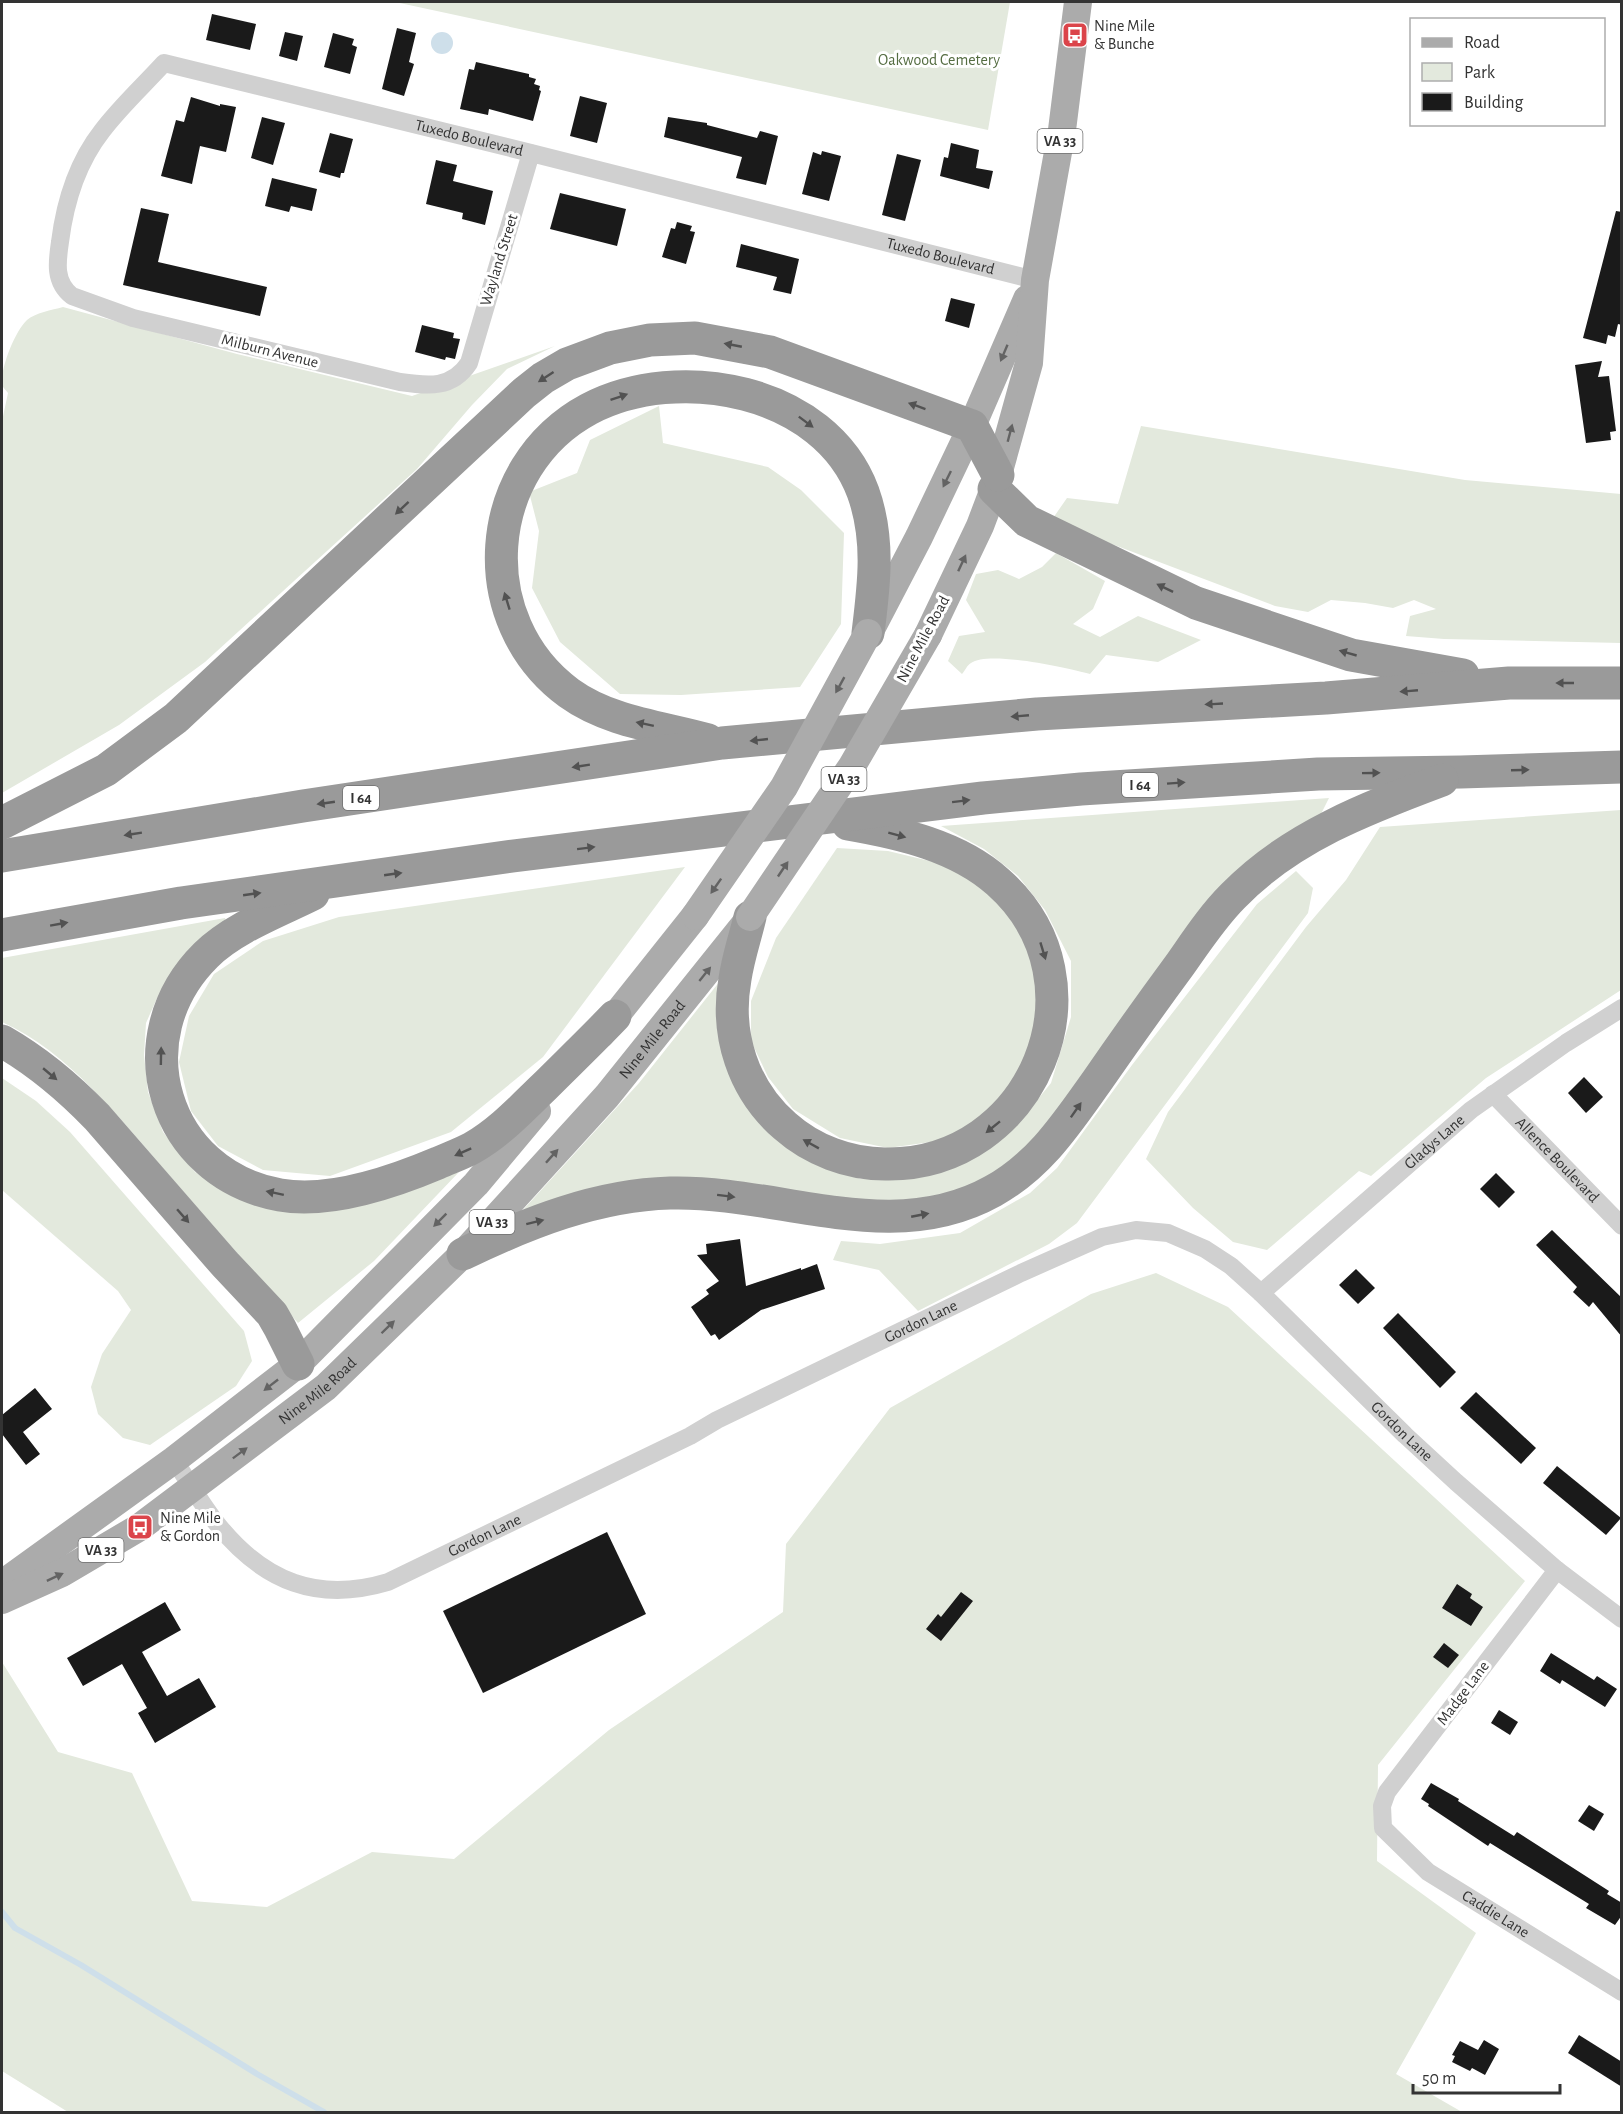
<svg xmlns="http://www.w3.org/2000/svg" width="1623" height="2114" font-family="'Alegreya Sans',sans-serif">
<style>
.green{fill:#e3e9dd}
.water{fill:#cedfea}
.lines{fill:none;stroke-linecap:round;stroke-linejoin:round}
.stream{stroke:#cedfea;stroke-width:6}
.building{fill:#1a1a1a}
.minor{stroke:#d0d0d0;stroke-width:18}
.primary{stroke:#ababab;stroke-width:28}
.motorway{stroke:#9a9a9a;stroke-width:33}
.primary-bridge{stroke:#ababab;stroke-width:28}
.oneway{fill:#525252}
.oneway2{fill:#636363}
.labels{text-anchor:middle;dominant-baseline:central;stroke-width:6;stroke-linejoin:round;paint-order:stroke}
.shield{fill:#fff;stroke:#707070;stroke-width:1.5}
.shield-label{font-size:15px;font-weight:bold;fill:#333}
.poi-label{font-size:16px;fill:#333;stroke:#fff;text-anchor:start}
.park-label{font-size:16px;fill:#556d42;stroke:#fff}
.street-label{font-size:16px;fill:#333;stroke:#fff}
</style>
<rect width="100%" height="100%" fill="#fff"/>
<g class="green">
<polygon points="395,2 1010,2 988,130"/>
<path d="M 63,307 L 237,354 L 412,396 L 555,346 L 507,369 L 472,405 L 417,469 L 205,662 L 119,725 L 2,793 L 2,421 L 8,393 C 6,390 3,388 2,385 C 0,369 15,331 27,320 C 35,313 52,310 63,307 Z"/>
<polygon points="659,406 663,443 768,467 801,490 844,533 841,624 800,687 681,695 620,694 560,642 532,588 539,531 529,492 577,473 590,440"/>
<polygon points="1141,426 1465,480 1621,494 1621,643 1444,639 1406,636 1410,616 1436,609 1414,600 1393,608 1365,603 1331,600 1308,612 1275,606 1051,521 1067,498 1118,504"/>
<path d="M 1056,553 L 1105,581 L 1093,609 L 1073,624 L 1100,637 L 1138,616 L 1201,640 L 1158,662 L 1106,655 L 1090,674 C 1068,668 988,650 971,663 C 967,665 965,671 962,674 L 948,661 L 959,636 L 985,632 L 966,600 L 976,574 L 998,570 L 1019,579 L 1042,567 Z"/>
<polygon points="1329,798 1320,816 1048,1128 989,1178 942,1196 897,1203 522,1211 639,1083 724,976 720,1033 810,1162 861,1179 912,1177 978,1156 1025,1115 1051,1083 1071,1017 1071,961 1045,910 1018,876 984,849 941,826"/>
<polygon points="1621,810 1621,990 1486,1078 1371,1176 1359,1171 1267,1250 1233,1242 1193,1208 1146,1159 1168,1112 1306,927 1346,880 1380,827"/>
<polygon points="837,848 888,851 938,863 990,890 1020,930 1035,972 1038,1017 1022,1071 993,1111 945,1140 888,1148 840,1138 793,1109 768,1077 751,1041 751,1001 776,938"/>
<polygon points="685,867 543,1057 451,1132 330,1176 263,1170 218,1146 191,1111 179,1062 189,1016 214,974 263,941 339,917"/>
<polygon points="1296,871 1313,888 1308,913 1077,1223 1049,1244 918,1311 879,1270 833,1260 841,1241 880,1244 960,1233 1030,1193 1057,1168 1132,1065 1257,904"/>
<path d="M 225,918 L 227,925 L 193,948 L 173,970 L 158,996 L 146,1023 L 144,1055 L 148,1092 L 163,1132 L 195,1172 L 238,1198 L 292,1213 L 342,1206 L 459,1172 L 374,1261 L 298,1323 C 255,1274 212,1224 169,1175 C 122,1121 68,1051 2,1022 L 2,958 Z"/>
<polygon points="2,1078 36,1101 70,1132 244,1331 252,1361 236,1386 150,1445 123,1438 98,1414 91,1387 102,1354 131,1310 118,1291 2,1190"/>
<polygon points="1156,1273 1228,1307 1525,1581 1378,1765 1377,1861 1476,1933 1396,2074 1462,2112 68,2112 2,2071 2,1662 58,1752 132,1773 192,1901 267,1907 372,1852 454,1859 609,1730 783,1612 786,1544 890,1408 1091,1294"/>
</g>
<circle class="water" cx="442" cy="43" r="11"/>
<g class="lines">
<polyline class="stream" points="2,1912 15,1928 81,1965 257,2074 324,2112"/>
</g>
<g class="building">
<polygon points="212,14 256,24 250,50 206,40"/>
<polygon points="397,28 416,33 409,62 414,64 404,96 382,89"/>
<polygon points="285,32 303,36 297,61 279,56"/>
<polygon points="333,33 354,39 352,45 357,47 350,74 324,67"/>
<polygon points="476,62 529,74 529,77 536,79 534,84 540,86 539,90 541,91 533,121 489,109 488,115 460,109 469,69 474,70"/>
<polygon points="580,96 607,103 597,143 570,136"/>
<polygon points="191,97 220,106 220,104 236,107 226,152 200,146 192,184 161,176 176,120 184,122"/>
<polygon points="262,117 285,123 273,165 251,158"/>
<polygon points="668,117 707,123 707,125 757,138 760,131 778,136 766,185 736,178 742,157 664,137"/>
<polygon points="330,133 353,139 344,173 341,173 340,178 319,172"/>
<polygon points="951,143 979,150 976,168 993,171 989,189 940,176 944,157 948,158"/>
<polygon points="822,151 841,156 829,201 802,194 813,152 821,155"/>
<polygon points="897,154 921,160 905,221 882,215"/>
<polygon points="436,160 457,165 453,181 493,191 485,225 462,219 463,213 426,204"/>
<polygon points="272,178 317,189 312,211 291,206 289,212 265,206"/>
<polygon points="560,193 626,209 617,246 550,229"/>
<polygon points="141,208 169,214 158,262 267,287 260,316 123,285"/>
<polygon points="1616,211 1622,212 1622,325 1618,324 1615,337 1608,335 1606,344 1583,338"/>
<polygon points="677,222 692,226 690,231 695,232 686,264 662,257 671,228 675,229"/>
<polygon points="741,244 799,259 791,294 773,290 777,277 736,267"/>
<polygon points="951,298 975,304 969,328 945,321"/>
<polygon points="422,325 454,333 453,338 460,339 455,359 446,357 445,360 415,352"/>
<polygon points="1602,361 1598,377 1609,376 1616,431 1610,432 1611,440 1586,443 1575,365"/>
<polygon points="1584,1077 1603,1097 1586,1113 1568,1093"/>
<polygon points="1496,1173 1515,1192 1499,1208 1480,1189"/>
<polygon points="1552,1230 1622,1298 1622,1337 1593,1302 1589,1307 1573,1292 1577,1287 1536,1245"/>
<polygon points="740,1239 746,1286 801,1268 801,1270 817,1264 825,1289 761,1310 719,1340 715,1334 711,1336 691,1307 709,1294 706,1290 719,1281 697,1255 707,1254 706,1244"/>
<polygon points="1356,1269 1375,1288 1358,1304 1339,1285"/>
<polygon points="1398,1313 1456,1372 1440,1388 1383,1328"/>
<polygon points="35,1388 52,1409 23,1432 40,1454 26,1465 2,1434 2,1415"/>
<polygon points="1476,1392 1536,1448 1521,1464 1460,1408"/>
<polygon points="1557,1466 1621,1518 1606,1535 1543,1483"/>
<polygon points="607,1532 646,1614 483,1693 443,1611"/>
<polygon points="1457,1584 1472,1594 1470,1598 1483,1607 1471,1626 1442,1608"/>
<polygon points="961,1592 973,1601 941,1641 926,1629 938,1614 941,1617"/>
<polygon points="165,1602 181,1630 142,1652 167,1696 199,1678 216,1707 155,1743 138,1713 147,1708 122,1664 83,1686 67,1658"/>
<polygon points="1444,1643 1459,1655 1448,1668 1433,1657"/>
<polygon points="1551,1653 1594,1680 1597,1676 1617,1689 1605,1707 1562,1680 1560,1684 1540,1671"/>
<polygon points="1499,1710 1518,1722 1510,1735 1491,1723"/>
<polygon points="1431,1783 1459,1799 1458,1801 1514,1836 1517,1832 1609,1891 1607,1894 1622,1903 1622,1915 1615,1925 1586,1908 1589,1904 1490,1843 1488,1846 1428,1806 1429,1804 1421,1799"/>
<polygon points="1589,1805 1604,1814 1594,1831 1578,1821"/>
<polygon points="1579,2035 1622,2062 1622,2087 1568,2053"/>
<polygon points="1484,2040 1499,2049 1485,2075 1472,2068 1470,2071 1452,2062 1455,2056 1452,2055 1460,2041 1478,2050"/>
</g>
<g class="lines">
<g class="minor">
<path id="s1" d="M 531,153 L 469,363 C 452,389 428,386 400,382 L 133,318 L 72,296 C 54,282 57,262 60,242 C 65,202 77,163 102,131 C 120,107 144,85 164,63 L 531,153 L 1035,280"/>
<path id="s2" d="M 1493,1094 L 1622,1226"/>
<path id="s3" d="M 1261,1293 L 1471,1110 L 1566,1043 L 1622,1008"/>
<path id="s4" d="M 174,1460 C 189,1482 202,1505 218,1525 C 264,1582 318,1603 388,1582 L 690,1436 L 717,1420 L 1021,1273 L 1102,1237 L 1136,1230 L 1168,1233 L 1205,1249 L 1231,1266 L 1261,1293 L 1405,1435 L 1456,1482 L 1557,1570 L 1622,1619"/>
<path id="s5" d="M 1557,1570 L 1387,1792 L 1382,1806 L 1383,1828 L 1428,1872 L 1622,1992"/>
</g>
<g class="primary">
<polyline points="871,629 919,537 972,426 1027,299"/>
<polyline points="928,635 980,526 994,489 1029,363 1035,280 1062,130 1078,2"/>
<polyline points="601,1034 695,916"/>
<polyline points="2,1584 174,1460 298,1364 476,1184 537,1111"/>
<path id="s6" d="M 2,1600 L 62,1573 L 140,1527 L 326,1387 L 463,1254 L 607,1096 L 749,919"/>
</g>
<g class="motorway">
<polyline points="994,489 1027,521 1196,603 1351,655 1463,675"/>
<path d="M 708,740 C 662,727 609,722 569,693 C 471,621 481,467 589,409 C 678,362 825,389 863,492 C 880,539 874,585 868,633"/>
<polyline points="2,823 106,770 176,718 524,393 543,378 567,364 610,348 650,340 695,338 770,352 972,426 998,475"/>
<polyline points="2,856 303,806 722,743 1037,714 1326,698 1509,683 1622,683"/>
<path d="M 313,894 C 279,911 233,928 206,955 C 122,1038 163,1174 280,1195 C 330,1204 393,1182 438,1163 C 449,1158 461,1154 472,1148 C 500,1132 521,1109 544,1087 C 568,1063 592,1040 615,1016"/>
<path d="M 750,917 C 745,938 738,958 735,979 C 725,1034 743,1090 785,1126 C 812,1150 849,1164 885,1164 C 1033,1167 1111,982 998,882 C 958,846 900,833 848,824"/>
<polyline points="2,935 181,903 513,856 983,798 1081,789 1318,774 1461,772 1622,767"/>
<path d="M 2,1041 C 37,1061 68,1087 97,1117 L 225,1264 L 272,1314 L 280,1328 L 298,1364"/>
<path d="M 463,1254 C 527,1223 597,1195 670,1193 C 778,1190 891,1248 993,1191 C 1040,1165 1067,1123 1097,1081 C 1124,1042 1151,1004 1179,966 C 1196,942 1212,917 1233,896 C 1290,837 1367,808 1442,780"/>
</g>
<g class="primary-bridge">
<polyline points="695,916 784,787 868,633"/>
<polyline points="750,917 852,766 928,635"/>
</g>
</g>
<defs><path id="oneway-solid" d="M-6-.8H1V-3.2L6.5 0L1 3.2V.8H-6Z" transform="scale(1.5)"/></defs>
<g class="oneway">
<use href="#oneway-solid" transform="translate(733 345) rotate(-169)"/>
<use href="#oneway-solid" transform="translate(546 377) rotate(147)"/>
<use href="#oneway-solid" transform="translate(619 397) rotate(-19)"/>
<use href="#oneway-solid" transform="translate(917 406) rotate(-160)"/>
<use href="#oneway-solid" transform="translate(806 422) rotate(37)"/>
<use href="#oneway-solid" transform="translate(402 508) rotate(137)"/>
<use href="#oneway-solid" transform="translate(1165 588) rotate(-154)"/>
<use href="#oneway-solid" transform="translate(507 601) rotate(-107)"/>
<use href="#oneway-solid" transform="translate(1348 653) rotate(-164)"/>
<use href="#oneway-solid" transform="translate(1565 683) rotate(180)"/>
<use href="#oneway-solid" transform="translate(1409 691) rotate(175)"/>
<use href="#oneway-solid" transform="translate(1214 704) rotate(177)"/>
<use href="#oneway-solid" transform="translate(1020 716) rotate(175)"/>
<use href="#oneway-solid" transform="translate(645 724) rotate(-168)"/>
<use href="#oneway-solid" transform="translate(759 740) rotate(174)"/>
<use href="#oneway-solid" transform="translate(581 766) rotate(171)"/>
<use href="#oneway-solid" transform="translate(1520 770) rotate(-2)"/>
<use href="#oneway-solid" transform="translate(1371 773) rotate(-1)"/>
<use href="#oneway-solid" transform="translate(1176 783) rotate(-4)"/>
<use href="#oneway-solid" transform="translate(961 801) rotate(-7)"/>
<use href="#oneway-solid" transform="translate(326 803) rotate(172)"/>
<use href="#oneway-solid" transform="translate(133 834) rotate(171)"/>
<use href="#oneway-solid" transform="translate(897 835) rotate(15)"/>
<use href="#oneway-solid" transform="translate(586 848) rotate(-7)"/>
<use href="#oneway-solid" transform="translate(393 874) rotate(-8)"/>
<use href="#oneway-solid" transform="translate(252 894) rotate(-8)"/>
<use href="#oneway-solid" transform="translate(59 924) rotate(-10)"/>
<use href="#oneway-solid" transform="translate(1043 951) rotate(73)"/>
<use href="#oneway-solid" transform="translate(161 1056) rotate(-89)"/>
<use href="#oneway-solid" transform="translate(50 1074) rotate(40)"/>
<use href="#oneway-solid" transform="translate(1076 1110) rotate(-55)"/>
<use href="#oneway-solid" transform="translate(993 1127) rotate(141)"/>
<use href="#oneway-solid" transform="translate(811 1144) rotate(-151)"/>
<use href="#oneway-solid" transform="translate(463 1152) rotate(156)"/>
<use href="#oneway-solid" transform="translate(275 1193) rotate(-168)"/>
<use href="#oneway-solid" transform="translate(726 1196) rotate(7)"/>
<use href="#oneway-solid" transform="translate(920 1215) rotate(-11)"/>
<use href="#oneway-solid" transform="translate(183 1216) rotate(49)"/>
<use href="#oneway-solid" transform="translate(535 1222) rotate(-14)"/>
</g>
<g class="oneway2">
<use href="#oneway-solid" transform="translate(1004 353) rotate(113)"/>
<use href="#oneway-solid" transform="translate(1010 433) rotate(-75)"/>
<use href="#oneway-solid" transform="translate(947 479) rotate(116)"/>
<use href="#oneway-solid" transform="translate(962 563) rotate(-65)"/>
<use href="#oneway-solid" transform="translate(840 685) rotate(119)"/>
<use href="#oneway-solid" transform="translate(783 869) rotate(-56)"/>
<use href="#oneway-solid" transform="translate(716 886) rotate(125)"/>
<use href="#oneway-solid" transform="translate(705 974) rotate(-51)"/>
<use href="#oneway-solid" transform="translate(552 1156) rotate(-48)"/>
<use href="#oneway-solid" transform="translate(440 1220) rotate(135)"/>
<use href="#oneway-solid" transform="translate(388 1327) rotate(-44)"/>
<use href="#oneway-solid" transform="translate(271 1385) rotate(142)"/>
<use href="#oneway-solid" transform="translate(240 1453) rotate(-37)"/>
<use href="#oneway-solid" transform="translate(55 1577) rotate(-25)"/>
</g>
<defs>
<g id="bus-square" transform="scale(1.35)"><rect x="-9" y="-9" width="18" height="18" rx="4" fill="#db444a" stroke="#fff"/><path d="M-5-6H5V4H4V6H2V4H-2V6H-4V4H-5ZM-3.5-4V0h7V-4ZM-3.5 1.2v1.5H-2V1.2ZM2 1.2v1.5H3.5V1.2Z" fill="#fff"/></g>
</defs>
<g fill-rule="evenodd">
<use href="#bus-square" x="1075" y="35"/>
<use href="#bus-square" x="140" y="1527"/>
</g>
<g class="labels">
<g class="shield">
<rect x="1037.5" y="129" width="45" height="24" rx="4.5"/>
<rect x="821.5" y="767" width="45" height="24" rx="4.5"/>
<rect x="1122" y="773" width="36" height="24" rx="4.5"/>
<rect x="343" y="786" width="36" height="24" rx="4.5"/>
<rect x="469.5" y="1210" width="45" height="24" rx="4.5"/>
<rect x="78.5" y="1538" width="45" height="24" rx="4.5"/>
</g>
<g class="shield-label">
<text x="1060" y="141">VA 33</text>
<text x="844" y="779">VA 33</text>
<text x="1140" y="785">I 64</text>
<text x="361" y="798">I 64</text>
<text x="492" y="1222">VA 33</text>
<text x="101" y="1550">VA 33</text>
</g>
<g class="poi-label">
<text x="1094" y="26">Nine Mile<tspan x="1094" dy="18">&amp; Bunche</tspan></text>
<text x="160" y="1518">Nine Mile<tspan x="160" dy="18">&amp; Gordon</tspan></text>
</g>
<g class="park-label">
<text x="939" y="60">Oakwood Cemetery</text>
</g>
<g class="street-label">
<text stroke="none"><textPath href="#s1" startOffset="1220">Tuxedo Boulevard</textPath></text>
<text stroke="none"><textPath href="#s1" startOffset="1706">Tuxedo Boulevard</textPath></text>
<text transform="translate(499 260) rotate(-73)">Wayland Street</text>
<text transform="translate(270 351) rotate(14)">Milburn Avenue</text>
<text transform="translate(923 639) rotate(-62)">Nine Mile Road</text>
<text stroke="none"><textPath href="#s6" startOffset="866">Nine Mile Road</textPath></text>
<text stroke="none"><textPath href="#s3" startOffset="230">Gladys Lane</textPath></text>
<text stroke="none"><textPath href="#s2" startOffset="92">Allence Boulevard</textPath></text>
<text stroke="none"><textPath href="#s4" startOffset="864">Gordon Lane</textPath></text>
<text stroke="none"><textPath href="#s6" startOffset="380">Nine Mile Road</textPath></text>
<text stroke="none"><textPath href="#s4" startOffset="1440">Gordon Lane</textPath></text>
<text stroke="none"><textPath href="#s4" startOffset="378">Gordon Lane</textPath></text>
<text transform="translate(1463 1693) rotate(-53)">Madge Lane</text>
<text stroke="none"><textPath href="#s5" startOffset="459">Caddie Lane</textPath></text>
</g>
</g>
<rect width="1623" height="2114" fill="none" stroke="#333333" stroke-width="6"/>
<rect x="1410" y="18" width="195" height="108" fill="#ffffff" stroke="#adadad" stroke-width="1.5"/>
<rect x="1422" y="38" width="30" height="9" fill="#ababab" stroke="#adadad" stroke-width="1.5"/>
<text x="1464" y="48" font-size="18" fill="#333333">Road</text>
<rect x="1422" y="63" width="30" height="18" fill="#e3e9dd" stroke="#adadad" stroke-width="1.5"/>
<text x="1464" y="78" font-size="18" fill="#333333">Park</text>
<rect x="1422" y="93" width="30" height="18" fill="#1a1a1a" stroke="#adadad" stroke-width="1.5"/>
<text x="1464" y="108" font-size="18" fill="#333333">Building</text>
<path d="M1413 2084v9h147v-9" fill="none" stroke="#333333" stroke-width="3"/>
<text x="1422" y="2084" font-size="18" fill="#333333" stroke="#ffffff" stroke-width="4.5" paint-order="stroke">50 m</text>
</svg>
